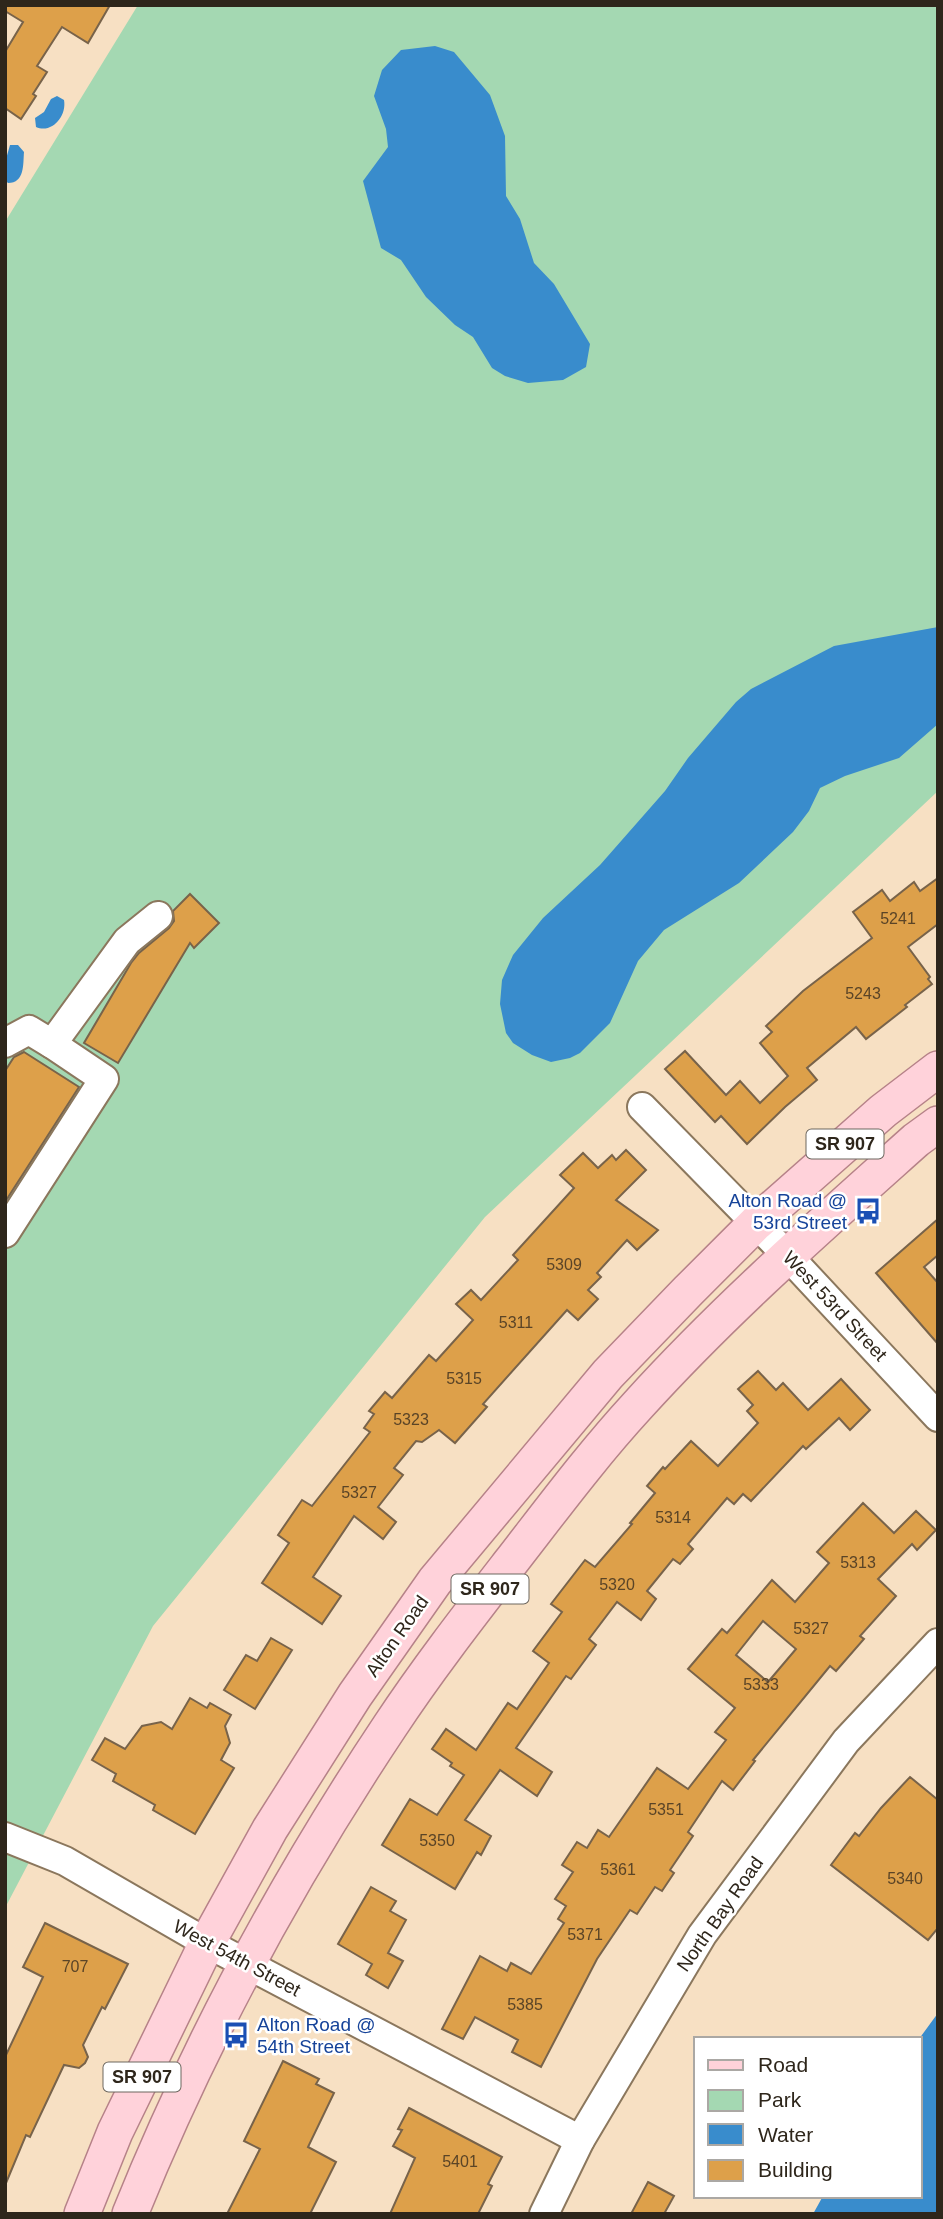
<svg xmlns="http://www.w3.org/2000/svg" width="943" height="2219" font-family="Helvetica,sans-serif">
<style>
.green{fill:#a4d8b2}
.water{fill:#398ccc}
.building{fill:#dda04a;stroke:#78634a;stroke-width:2;fill-rule:evenodd}
.lines{fill:none;stroke-linecap:round;stroke-linejoin:round}
.minor-casing{stroke:#8b775d;stroke-width:32}
.major-casing{stroke:#b68288;stroke-width:38}
.minor{stroke:#fff;stroke-width:28}
.major{stroke:#ffd2da;stroke-width:35}
.labels{text-anchor:middle;dominant-baseline:central;stroke-width:5;stroke-linejoin:round;paint-order:stroke}
.number-label{font-size:16px;fill:#5a4427}
.shield{fill:#fff;stroke:#6d675f;stroke-width:2}
.shield-label{font-size:18px;font-weight:bold;fill:#2e261b}
.transit-label{font-size:19px;fill:#164399;stroke:#fff;text-anchor:end}
.street-label{font-size:19px;fill:#2e261b;stroke:#fff}
</style>
<rect width="100%" height="100%" fill="#f7e0c3"/>
<polygon class="green" points="138,5 938,5 938,791 485,1217 153,1626 5,1908 5,222"/>
<g class="water">
<polygon points="435,46 454,52 490,95 505,136 506,196 520,219 534,263 554,284 590,344 586,367 563,380 528,383 505,376 492,368 473,337 455,325 426,297 401,260 381,248 363,181 388,147 386,129 374,96 382,70 401,50"/>
<path d="M 57,96 L 64,100 C 67,116 52,134 36,127 L 35,118 L 44,112 L 51,99 Z"/>
<path d="M 10,145 L 18,145 L 24,152 C 23,164 25,183 8,183 L 5,180 L 6,159 Z"/>
<polygon points="938,627 938,724 899,758 845,776 820,788 809,811 793,832 739,883 664,930 638,961 610,1023 580,1053 570,1058 551,1062 532,1055 513,1043 506,1033 500,1004 502,980 513,955 543,918 600,865 665,791 688,758 736,702 751,689 834,646"/>
<polygon points="938,2013 938,2214 813,2214 823,2196 920,2196 919,2039"/>
</g>
<g class="building">
<polygon points="5,5 110,5 88,43 62,27 37,66 47,72 33,94 36,96 21,119 5,108 5,52 23,22 5,11"/>
<polygon points="938,878 938,924 908,947 930,977 928,979 932,984 905,1005 907,1007 866,1039 856,1027 807,1068 817,1080 785,1107 747,1144 721,1116 715,1122 665,1069 685,1051 726,1095 740,1081 760,1103 788,1076 760,1043 772,1032 766,1026 803,991 872,938 853,912 882,890 890,901 914,882 920,891"/>
<polygon points="190,894 219,923 194,948 190,943 118,1063 84,1043 131,963 139,953 169,928 174,921 173,911"/>
<polygon points="24,1052 79,1087 5,1202 5,1071 14,1057"/>
<polygon points="626,1150 646,1170 616,1200 658,1230 637,1250 627,1240 597,1273 601,1277 588,1290 598,1299 578,1320 567,1310 483,1404 487,1407 455,1443 439,1430 422,1442 416,1441 394,1468 403,1475 378,1507 396,1522 383,1539 354,1516 313,1577 341,1596 322,1624 262,1583 289,1543 278,1535 302,1500 312,1506 370,1432 364,1428 374,1414 369,1411 385,1392 392,1398 429,1355 436,1361 473,1320 456,1304 471,1290 481,1300 518,1260 513,1255 574,1188 560,1175 583,1153 598,1168 612,1155 616,1160"/>
<polygon points="938,1219 938,1255 924,1267 938,1283 938,1344 876,1273"/>
<polygon points="758,1371 776,1390 783,1383 808,1410 841,1379 870,1410 850,1430 839,1418 806,1449 803,1446 751,1501 743,1494 734,1504 727,1498 688,1544 693,1549 680,1564 673,1559 647,1591 656,1599 641,1620 617,1602 589,1639 596,1645 571,1679 566,1676 516,1748 552,1772 537,1796 500,1770 465,1820 491,1836 481,1855 477,1852 455,1889 382,1845 410,1799 437,1815 464,1775 450,1766 452,1763 432,1749 446,1729 476,1750 508,1703 517,1709 549,1663 533,1651 562,1612 551,1604 585,1560 595,1567 632,1524 630,1523 655,1493 647,1486 663,1467 665,1469 691,1441 718,1466 758,1423 747,1411 753,1405 738,1389"/>
<path d="M 863,1503 L 894,1533 L 916,1511 L 936,1530 L 917,1550 L 912,1544 L 878,1579 L 896,1596 L 860,1636 L 864,1639 L 836,1671 L 830,1666 L 753,1760 L 755,1761 L 733,1790 L 722,1781 L 688,1832 L 693,1836 L 670,1870 L 674,1873 L 662,1891 L 655,1887 L 637,1914 L 630,1910 L 597,1959 L 541,2067 L 512,2052 L 518,2040 L 475,2017 L 463,2039 L 442,2029 L 480,1956 L 507,1971 L 511,1963 L 531,1974 L 564,1923 L 558,1919 L 566,1906 L 555,1899 L 573,1872 L 562,1865 L 577,1842 L 587,1848 L 598,1830 L 609,1837 L 657,1768 L 688,1789 L 726,1740 L 715,1732 L 735,1708 L 688,1669 L 722,1629 L 727,1633 L 772,1580 L 795,1602 L 829,1563 L 817,1552 ZM 763,1621 L 796,1649 L 768,1682 L 736,1655 Z"/>
<polygon points="271,1638 292,1650 255,1709 224,1690 246,1655 257,1661"/>
<polygon points="190,1698 207,1708 210,1703 231,1715 225,1726 230,1743 221,1760 234,1768 195,1834 153,1810 155,1805 113,1781 116,1774 92,1760 105,1738 125,1749 142,1726 161,1722 172,1729"/>
<polygon points="910,1777 938,1800 938,1928 928,1940 831,1865 855,1833 859,1836 881,1808"/>
<polygon points="371,1887 396,1901 390,1911 406,1920 388,1953 403,1961 388,1988 366,1975 372,1964 338,1944"/>
<polygon points="45,1923 128,1964 105,2009 102,2007 83,2045 88,2057 85,2063 79,2068 64,2065 30,2137 26,2135 6,2183 5,2057 43,1977 23,1967"/>
<polygon points="283,2061 319,2079 316,2084 334,2093 308,2147 336,2162 310,2214 227,2214 260,2149 244,2141"/>
<polygon points="409,2108 502,2157 488,2184 492,2186 478,2214 390,2214 415,2158 393,2146 402,2130 398,2129"/>
<polygon points="648,2182 674,2196 664,2214 631,2214"/>
</g>
<g class="lines">
<g class="minor-casing">
<g id="minor">
<polyline points="5,1043 29,1030 52,1044"/>
<polyline points="642,1107 787,1255 938,1417"/>
<polyline points="5,1233 104,1079 52,1044 127,941 158,916"/>
<polyline points="5,1837 65,1861 207,1943 580,2140"/>
<polyline points="544,2214 580,2140 702,1935 846,1741 938,1643"/>
</g>
</g>
<g class="major-casing">
<g id="major">
<polyline points="82,2214 115,2132 207,1943 270,1829 355,1695 435,1581 608,1374 688,1291 756,1223 883,1111 938,1069"/>
<path d="M 130,2214 C 199,2043 288,1879 390,1726 C 427,1670 469,1616 510,1563 C 552,1509 592,1455 638,1405 C 724,1310 821,1225 916,1140 L 938,1124"/>
</g>
</g>
<use href="#minor" class="minor"/>
<use href="#major" class="major"/>
</g>
<defs>
<g id="bus-bare" transform="scale(2.1)"><path d="M-5-6H5V4H4V6H2V4H-2V6H-4V4H-5ZM-3.5-4V0h7V-4ZM-3.5 1.2v1.5H-2V1.2ZM2 1.2v1.5H3.5V1.2Z" fill="#1a4fb4" stroke="#fff" stroke-width="2.5" paint-order="stroke"/></g>
</defs>
<g fill-rule="evenodd">
<use href="#bus-bare" x="868" y="1211"/>
<use href="#bus-bare" x="236" y="2035"/>
</g>
<g class="labels">
<g class="number-label">
<text x="898" y="918">5241</text>
<text x="863" y="993">5243</text>
<text x="564" y="1264">5309</text>
<text x="516" y="1322">5311</text>
<text x="464" y="1378">5315</text>
<text x="411" y="1419">5323</text>
<text x="359" y="1492">5327</text>
<text x="673" y="1517">5314</text>
<text x="858" y="1562">5313</text>
<text x="617" y="1584">5320</text>
<text x="811" y="1628">5327</text>
<text x="761" y="1684">5333</text>
<text x="666" y="1809">5351</text>
<text x="437" y="1840">5350</text>
<text x="618" y="1869">5361</text>
<text x="905" y="1878">5340</text>
<text x="585" y="1934">5371</text>
<text x="75" y="1966">707</text>
<text x="525" y="2004">5385</text>
<text x="460" y="2161">5401</text>
</g>
<g class="shield">
<rect x="806.5" y="1129.5" width="77" height="29" rx="5"/>
<rect x="451.5" y="1574.5" width="77" height="29" rx="5"/>
<rect x="103.5" y="2062.5" width="77" height="29" rx="5"/>
</g>
<g class="shield-label">
<text x="845" y="1144">SR 907</text>
<text x="490" y="1589">SR 907</text>
<text x="142" y="2077">SR 907</text>
</g>
<g class="transit-label">
<text x="847" y="1200">Alton Road @<tspan x="847" dy="22">53rd Street</tspan></text>
<text x="257" y="2024" text-anchor="start">Alton Road @<tspan x="257" dy="22">54th Street</tspan></text>
</g>
<g class="street-label">
<text transform="translate(835 1306) rotate(47)">West 53rd Street</text>
<text transform="translate(397 1636) rotate(-55)">Alton Road</text>
<text transform="translate(720 1914) rotate(-55)">North Bay Road</text>
<text transform="translate(237 1958) rotate(28)">West 54th Street</text>
</g>
</g>
<rect width="943" height="2219" fill="none" stroke="#2e261b" stroke-width="14"/>
<rect x="694" y="2037" width="228" height="161" fill="#ffffff" stroke="#aba8a4" stroke-width="2"/>
<rect x="708" y="2060" width="35" height="10" fill="#ffd2da" stroke="#aba8a4" stroke-width="2"/>
<text x="758" y="2072" font-size="21" fill="#2e261b">Road</text>
<rect x="708" y="2090" width="35" height="21" fill="#a4d8b2" stroke="#aba8a4" stroke-width="2"/>
<text x="758" y="2107" font-size="21" fill="#2e261b">Park</text>
<rect x="708" y="2124" width="35" height="21" fill="#398ccc" stroke="#aba8a4" stroke-width="2"/>
<text x="758" y="2142" font-size="21" fill="#2e261b">Water</text>
<rect x="708" y="2160" width="35" height="21" fill="#dda04a" stroke="#aba8a4" stroke-width="2"/>
<text x="758" y="2177" font-size="21" fill="#2e261b">Building</text>
</svg>
